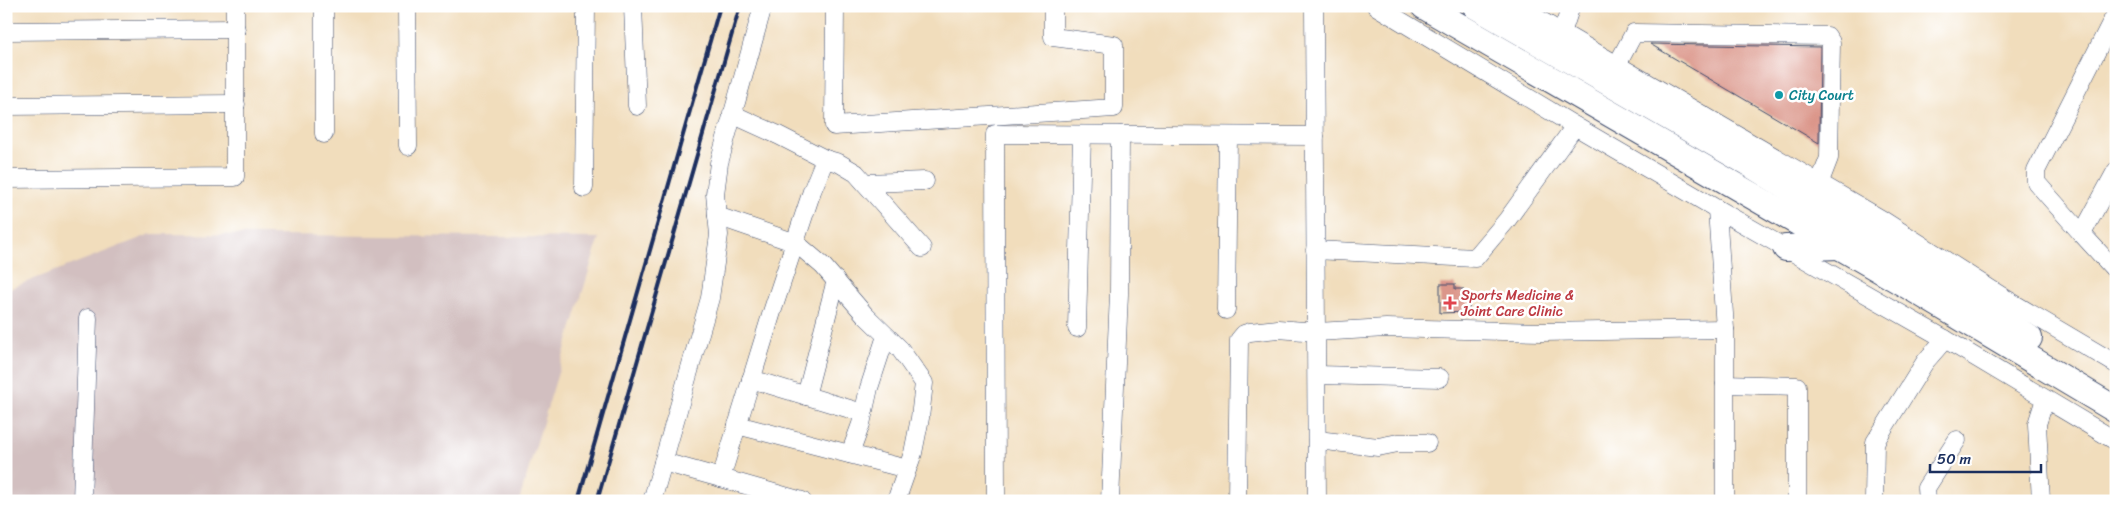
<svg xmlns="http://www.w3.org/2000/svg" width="2122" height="507" font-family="Sriracha,sans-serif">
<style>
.industrial{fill:#d2bfc0}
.building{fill:#db968a}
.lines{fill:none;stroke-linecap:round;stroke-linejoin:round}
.minor-casing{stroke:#3b496c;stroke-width:19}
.highway-casing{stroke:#3b496c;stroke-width:28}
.minor{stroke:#fff;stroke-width:18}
.highway{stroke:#fff;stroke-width:26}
.rail{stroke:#1b2f5e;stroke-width:4}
.culture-dot{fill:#0f9aa8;stroke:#fff;stroke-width:2}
.health-dot{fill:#e0444e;stroke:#fff;stroke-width:2}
.labels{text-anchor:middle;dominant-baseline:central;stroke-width:5;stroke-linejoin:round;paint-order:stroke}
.culture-label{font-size:14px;fill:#0d838f;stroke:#fff;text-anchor:start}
.health-label{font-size:14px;fill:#be3a42;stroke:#fff;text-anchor:start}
</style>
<rect width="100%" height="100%" fill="#fff"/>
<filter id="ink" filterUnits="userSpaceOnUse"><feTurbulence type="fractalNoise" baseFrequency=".02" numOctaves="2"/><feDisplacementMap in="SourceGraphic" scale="10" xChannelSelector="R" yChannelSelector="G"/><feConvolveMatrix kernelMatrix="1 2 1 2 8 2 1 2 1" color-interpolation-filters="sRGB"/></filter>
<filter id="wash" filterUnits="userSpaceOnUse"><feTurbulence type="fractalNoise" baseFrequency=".0096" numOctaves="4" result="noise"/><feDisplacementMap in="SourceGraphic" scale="20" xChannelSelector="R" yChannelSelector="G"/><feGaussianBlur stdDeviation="1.12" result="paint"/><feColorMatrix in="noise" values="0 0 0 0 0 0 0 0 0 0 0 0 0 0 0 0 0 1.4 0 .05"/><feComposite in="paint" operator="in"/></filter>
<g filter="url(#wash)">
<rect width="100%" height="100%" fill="#f1ddbc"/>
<polygon class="industrial" points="151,234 599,238 519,501 6,501 6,290"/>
<g id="blocks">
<g class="building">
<polygon points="1650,44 1820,47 1819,143"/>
<polygon points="1440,284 1455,284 1455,289 1463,289 1463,294 1469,294 1469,312 1440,313"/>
</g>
</g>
</g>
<g filter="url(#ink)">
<use href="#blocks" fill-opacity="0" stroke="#3b496c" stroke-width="1"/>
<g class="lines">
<g class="minor-casing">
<g id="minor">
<polyline points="407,6 408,146"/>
<polyline points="633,6 637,106"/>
<polyline points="835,6 834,126 1114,108 1114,45 1053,37 1053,6"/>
<polyline points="1314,6 1317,501"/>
<polyline points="1376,6 1575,126 1717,209 1945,339 2116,441"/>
<polyline points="1516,6 1881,219 2006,299 2116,364"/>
<polyline points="2116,13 2036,171 2036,182 2082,234 2116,171"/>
<polyline points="6,31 236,29"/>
<polyline points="1562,33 1571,6"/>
<polyline points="1617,65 1634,33 1827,36 1831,42 1829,158 1819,184"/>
<polyline points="6,106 236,104"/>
<polyline points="732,114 778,135 825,159 812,191 772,312 721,478 802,501"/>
<polyline points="324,134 324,6"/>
<polyline points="825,159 839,163 856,173 922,248"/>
<polyline points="6,179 235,177 235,6"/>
<polyline points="865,183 925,181"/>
<polyline points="584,188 586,6"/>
<polyline points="1717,209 1725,329 1725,501"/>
<polyline points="717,216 796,243 823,266 865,315 900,349 924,383 920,418 913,453 896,501"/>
<polyline points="2082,234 2116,271"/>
<polyline points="1315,250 1475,258 1507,220 1575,126"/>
<polyline points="1226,310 1228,136"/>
<polyline points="1077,328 1082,135"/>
<polyline points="1317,375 1440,378"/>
<polyline points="751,379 863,413"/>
<polyline points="1725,384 1797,386 1797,501"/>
<polyline points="806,396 836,280"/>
<polyline points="737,425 907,469"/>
<polyline points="1317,440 1378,447 1398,443 1427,443"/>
<polyline points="850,454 861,424 869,388 886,336"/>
<polyline points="663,462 721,478"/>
<polyline points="1237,500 1239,340 1244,334 1250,332 1278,329 1317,332 1386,328 1542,332 1725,329"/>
<polyline points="82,501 88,318"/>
<polyline points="652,501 710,298 719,235 715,194 719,163 763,6"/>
<polyline points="996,501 995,134 1315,136"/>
<polyline points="1110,501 1119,294 1120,135"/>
<polyline points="1874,501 1875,442 1925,362 1945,339"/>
<polyline points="1927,501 1926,488 1957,440"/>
<polyline points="2041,501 2037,424 2045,399"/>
</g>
</g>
<g class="highway-casing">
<g id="highway">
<polyline points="1424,6 1910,287 2116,410"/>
<polyline points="1476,6 1745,161 1960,292 2029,338"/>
<polyline points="1786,248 1838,246"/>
</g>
</g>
<use href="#minor" class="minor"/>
<use href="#highway" class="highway"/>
<g class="rail">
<polyline points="578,501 720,6"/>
<polyline points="597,501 740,6"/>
</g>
</g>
</g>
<circle class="culture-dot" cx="1779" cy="95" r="5"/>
<path class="health-dot" d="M1447.5 295.5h5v5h5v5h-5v5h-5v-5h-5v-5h5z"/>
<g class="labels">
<g class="culture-label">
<text x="1789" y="95">City Court</text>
</g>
<g class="health-label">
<text x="1461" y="295">Sports Medicine &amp;<tspan x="1461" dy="16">Joint Care Clinic</tspan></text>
</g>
</g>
<rect width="2122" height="507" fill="none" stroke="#fff" stroke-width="25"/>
<path d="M1930 464v8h111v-8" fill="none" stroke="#1b2f5e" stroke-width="2.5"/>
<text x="1937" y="464" font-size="15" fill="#1b2f5e" stroke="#ffffff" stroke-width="4" paint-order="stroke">50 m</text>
</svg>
